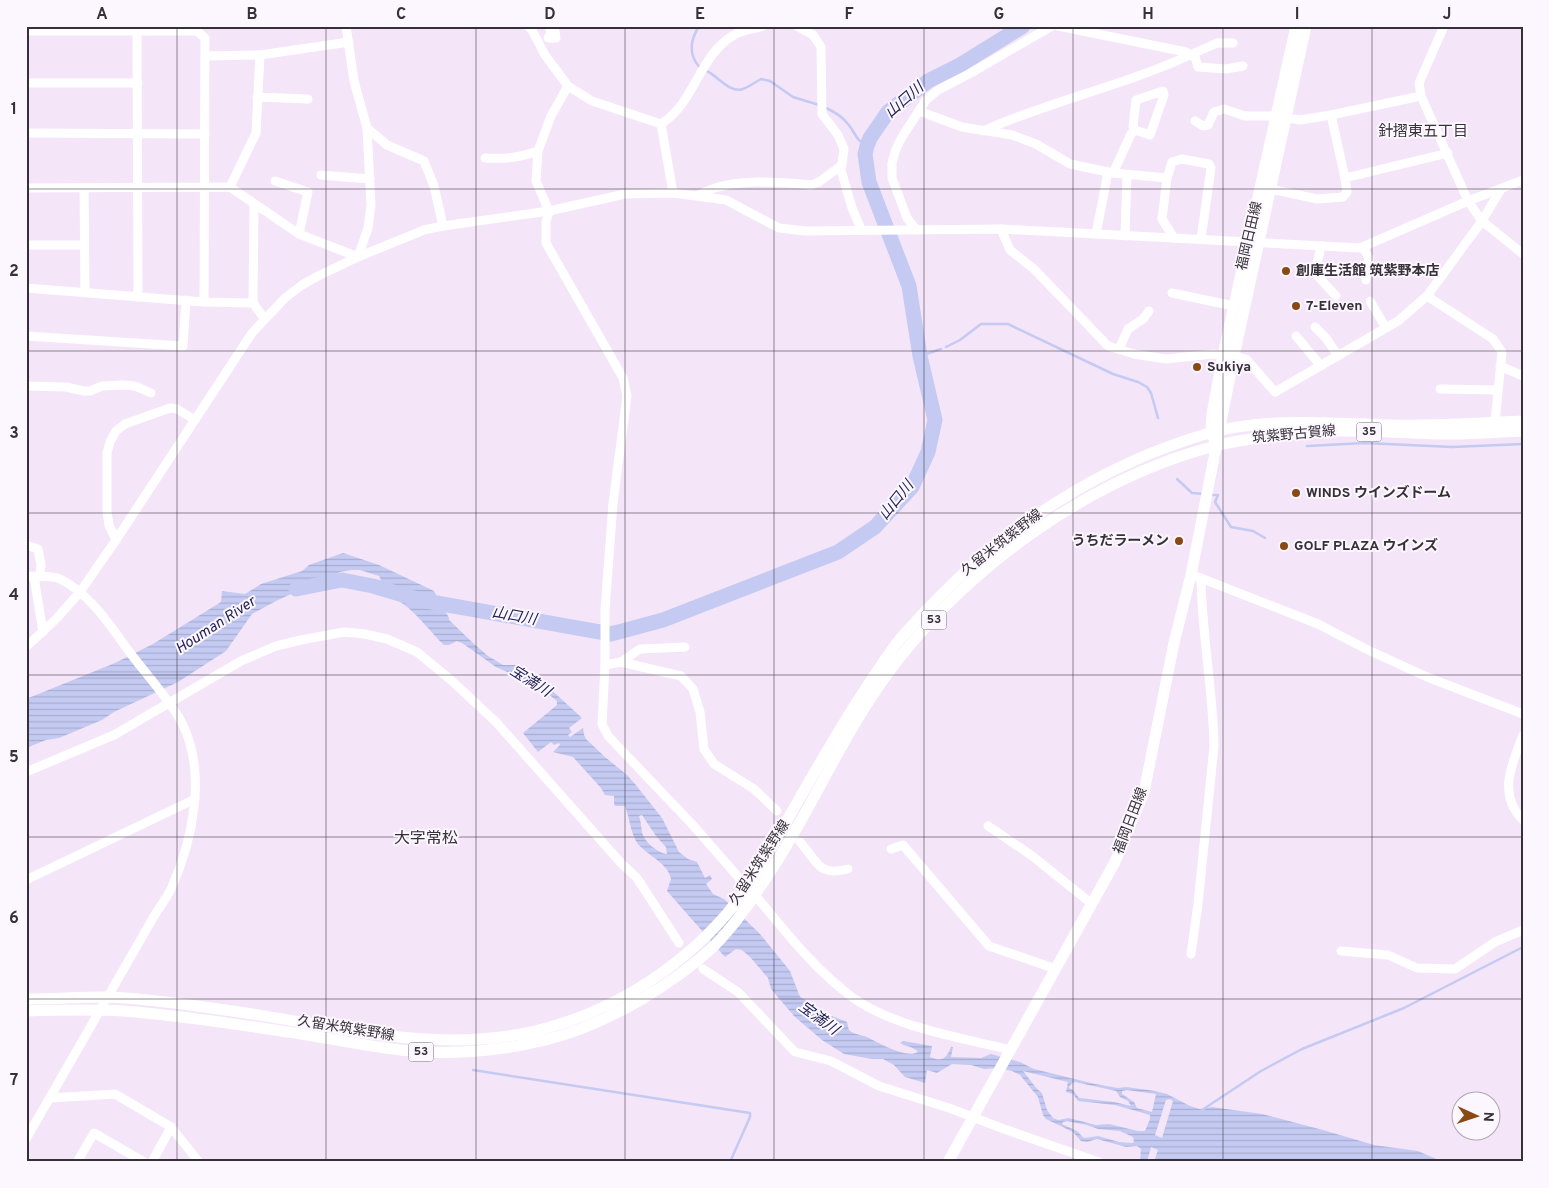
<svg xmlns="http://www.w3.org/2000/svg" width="1549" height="1188" font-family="Overpass,'Noto Sans JP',sans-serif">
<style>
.water{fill:url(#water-rules);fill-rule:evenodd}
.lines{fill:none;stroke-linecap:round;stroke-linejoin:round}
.stream{stroke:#c4caf2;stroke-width:2.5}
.river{stroke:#c4caf2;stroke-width:15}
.minor{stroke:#fff;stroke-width:9}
.major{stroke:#fff;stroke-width:11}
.grid{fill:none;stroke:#363038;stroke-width:1;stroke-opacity:0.55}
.poi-dot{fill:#894912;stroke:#fcf6fe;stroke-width:2}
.labels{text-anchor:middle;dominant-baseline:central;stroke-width:4;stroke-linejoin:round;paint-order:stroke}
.shield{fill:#fcf6fe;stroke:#716b73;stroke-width:1}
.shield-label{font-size:12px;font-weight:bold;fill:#363038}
.street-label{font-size:14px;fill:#363038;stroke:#fcf6fe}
.poi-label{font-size:14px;font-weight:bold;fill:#363038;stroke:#fcf6fe;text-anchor:start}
.water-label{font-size:15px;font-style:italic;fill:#222354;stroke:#fcf6fe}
.neighbourhood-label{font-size:15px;fill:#363038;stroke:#fcf6fe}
.quarter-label{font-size:16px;fill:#363038;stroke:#fcf6fe}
.neatline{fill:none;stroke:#363038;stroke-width:2}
.grid-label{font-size:16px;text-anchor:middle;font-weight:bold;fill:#363038}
</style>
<defs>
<pattern id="water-rules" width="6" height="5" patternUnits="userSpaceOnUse" patternTransform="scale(1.25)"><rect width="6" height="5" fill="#c4caf2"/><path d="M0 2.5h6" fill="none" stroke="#a9aed0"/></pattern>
</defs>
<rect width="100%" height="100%" fill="#f4e5f9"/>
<path class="water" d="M 343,553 L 379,565 L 434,591 L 449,618 L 449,620 L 473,643 L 488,656 L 503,665 L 516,665 L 536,681 L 546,685 L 582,718 L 569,728 L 572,732 L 568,735 L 570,737 L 583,728 L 584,735 L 586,739 L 605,757 L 627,775 L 635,784 L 662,818 L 679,852 L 688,859 L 697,862 L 705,878 L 710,875 L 712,879 L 706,884 L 713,894 L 724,899 L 760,934 L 790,971 L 800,997 L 812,1003 L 829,1017 L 832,1016 L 847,1022 C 848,1025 848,1027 849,1030 C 852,1034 862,1035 867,1037 C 879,1043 906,1059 918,1052 C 913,1046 906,1047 900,1043 L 903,1041 L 932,1046 L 930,1057 C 943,1062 946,1059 951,1047 L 953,1047 L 951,1057 L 981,1058 L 991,1054 L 1020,1062 L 1034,1069 L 1095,1084 L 1118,1088 L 1126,1087 L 1155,1091 L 1167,1094 L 1190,1106 L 1200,1109 L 1212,1107 L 1262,1114 L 1323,1130 L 1374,1145 L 1418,1151 L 1443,1162 L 1154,1162 L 1158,1150 L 1151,1147 L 1147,1162 L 1140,1162 L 1141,1149 L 1137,1146 L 1126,1147 L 1097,1139 L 1087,1142 L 1081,1141 L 1073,1132 L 1046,1119 L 1043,1115 L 1038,1097 L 1020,1075 L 1012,1071 L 999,1068 L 984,1069 L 971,1065 L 952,1064 L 937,1073 L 927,1070 L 925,1083 L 905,1077 L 894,1065 L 883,1059 L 872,1059 L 844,1054 L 822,1040 L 794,1016 L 771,989 L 768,978 L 750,957 L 742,950 L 736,949 L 725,957 L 667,891 L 671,879 C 668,863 648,856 638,844 C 630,833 630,818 625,806 L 615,806 L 614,803 L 614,796 L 605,795 L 601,788 L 573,757 L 553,752 L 560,745 L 559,743 L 554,745 L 551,742 L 538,752 L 523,733 L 557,705 L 557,701 L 547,693 L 535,691 L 516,676 L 496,667 L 462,643 L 457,641 L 449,645 L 444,645 C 426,628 413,606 389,596 L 379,576 L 360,570 L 351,570 L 340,572 L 304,591 L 291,594 L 276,601 L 252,614 L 226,651 L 178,682 L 114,712 L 102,720 L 59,738 L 46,740 L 26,748 L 26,699 L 115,663 L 153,644 L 221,602 L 222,591 L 245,594 L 261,584 L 302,571 L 309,565 ZM 642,815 L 656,836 L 666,847 L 667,854 C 658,853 644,842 642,832 C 641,827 641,821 639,816 ZM 1023,1071 L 1068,1082 L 1066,1092 L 1073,1094 L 1078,1101 L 1115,1105 L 1150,1115 L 1150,1119 L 1145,1131 L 1138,1131 L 1109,1124 L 1096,1125 L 1069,1118 L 1058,1120 L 1053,1118 L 1047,1110 L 1042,1093 L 1037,1089 ZM 1075,1082 L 1116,1091 L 1120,1097 L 1128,1101 L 1131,1106 L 1114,1102 L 1079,1098 L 1074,1091 L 1069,1088 L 1071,1084 ZM 1127,1090 L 1156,1094 L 1152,1112 L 1137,1108 L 1134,1102 L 1122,1094 L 1122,1091 ZM 1170,1099 L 1173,1101 L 1162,1138 L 1155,1135 L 1166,1100 ZM 1067,1121 L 1087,1125 L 1098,1129 L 1120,1131 L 1133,1137 L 1134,1142 L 1132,1143 L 1119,1142 L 1098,1136 L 1084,1138 L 1077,1131 L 1062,1124 L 1063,1122 Z"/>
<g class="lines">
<g class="stream">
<path d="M 699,26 C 690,41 688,54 700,68"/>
<path d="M 705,70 C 717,75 730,94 743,89 C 749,87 755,82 761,79 L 770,81 L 793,97 L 819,105"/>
<path d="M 824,107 C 833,111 842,116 848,124 C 855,132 856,141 867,146"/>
<polyline points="946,347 960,340 981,324 1008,324 1113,374 1138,382 1147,387 1151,393 1158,418"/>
<polyline points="920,356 941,349"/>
<polyline points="1307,446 1365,443 1452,447 1523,444"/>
<polyline points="1177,479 1192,493 1204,494"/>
<polyline points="1210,495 1218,495 1215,502 1231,527 1253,531 1265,538"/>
<polyline points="473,1070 750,1113 750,1117 730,1162"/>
<polyline points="1202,1110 1261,1071 1302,1049 1404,1008 1523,947"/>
</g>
<polyline class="river" points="296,589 342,580 373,586 420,600 611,634 663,620 838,552 875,527 912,487 928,452 935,420 920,356 909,286 869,182 865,154 867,146 870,138 888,112 928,81 960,65 1023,26"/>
<g class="minor">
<polyline points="137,26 138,297"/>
<path d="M 528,26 L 532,30 L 545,55 L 568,86 L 592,101 L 661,124 C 695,103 699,55 734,35 C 742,30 754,29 763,26"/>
<polyline points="549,26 551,33 548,38 556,38 554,26"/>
<polyline points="797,26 813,35 821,47 822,114 838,135 844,149 841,170 852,208 861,229"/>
<polyline points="1444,26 1419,83 1421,96 1468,201 1482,221 1523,254"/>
<polyline points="26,31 197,31 205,38 204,302"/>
<polyline points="1190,55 1195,57 1198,67 1226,69 1243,66"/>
<polyline points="1190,55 1217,43 1233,43"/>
<polyline points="205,56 260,55 349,42"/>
<polyline points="26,83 138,83"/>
<polyline points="568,86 551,116 538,151 536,181 549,211 546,222 546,243 623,378 627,396 613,503 605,610 605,665 602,724 608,736 691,823 747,887"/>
<polygon points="1163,91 1164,95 1150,135 1135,130 1133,127 1136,100"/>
<polyline points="257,97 308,99"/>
<polyline points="919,111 962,127 1012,135 1036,144 1070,164 1113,173 1167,178 1162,219 1174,238"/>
<polyline points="1195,121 1203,126 1208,125 1214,112 1224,109 1245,116 1276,116 1300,120 1331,115 1421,96"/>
<polyline points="661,124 673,193"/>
<polyline points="367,128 387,145 424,161 434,186 443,226"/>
<path d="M 983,131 C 1050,101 1123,86 1190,55 L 1186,52 L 1058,26"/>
<polyline points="26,133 205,134"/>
<path d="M 485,158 C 504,159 519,158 538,151"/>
<polyline points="1113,173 1131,134 1135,130"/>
<polyline points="321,175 370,179"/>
<polyline points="1167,178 1172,162 1182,159 1209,164 1211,168 1201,239"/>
<polyline points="1345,178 1448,153"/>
<polyline points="275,181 308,192 299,234"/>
<polyline points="230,187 256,133 260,55"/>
<polyline points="26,188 230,187 299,234 358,257 368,228 371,205 367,128 354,81 346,26"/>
<polyline points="84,188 85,292"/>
<polyline points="1270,189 1317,199 1343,197 1347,192 1345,178 1331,115"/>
<path d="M 699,195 C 729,177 778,182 811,185 L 819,182 L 842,165"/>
<polyline points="916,229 907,218 892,178 892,163 896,149 902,137 926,100 938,90 969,74 1052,26"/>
<polyline points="1001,229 1010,250 1034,269 1108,346 1134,354 1166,359 1213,354 1234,356 1246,359 1275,392 1398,321 1427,296 1482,221 1501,189"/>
<polyline points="1096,234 1108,172"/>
<polyline points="1125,236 1127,175"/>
<polyline points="26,245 84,245"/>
<polyline points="1321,246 1315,273 1336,296"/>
<polyline points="1363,247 1369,258 1366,280"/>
<polyline points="26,288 204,302 253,303 264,318"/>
<polyline points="1172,293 1234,306"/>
<polyline points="1427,296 1493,339 1502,352 1495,422"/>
<polyline points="1370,301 1386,328"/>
<polyline points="253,303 254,204"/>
<polyline points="1315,327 1326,338 1338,356"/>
<polyline points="26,336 183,346 186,300"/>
<polyline points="1296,336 1321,366"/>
<polyline points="1119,349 1128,329 1143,319 1149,311"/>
<polyline points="1500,366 1523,376"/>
<polyline points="26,386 66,387 84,391 90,391 102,386 123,385 135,386 151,393"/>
<polyline points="1440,389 1498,390"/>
<polyline points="116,540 109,525 107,512 107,453 110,442 116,431 125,424 170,408 177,409 195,420"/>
<polyline points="26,545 38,549 41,565 40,577"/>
<path d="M 26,576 C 36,577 51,575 60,579 C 89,593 110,625 128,650 C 144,672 170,700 182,723 C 207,773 193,840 171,889 C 166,899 159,908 153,918 L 26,1139"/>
<polyline points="34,577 43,632"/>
<polyline points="1198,577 1318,624 1366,649 1427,677 1523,714"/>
<polyline points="26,647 56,619 80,592 116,540 252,333 285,298 302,285 318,276 358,257 424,230 443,226 549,211 625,194 673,193 726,200 779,228 805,231 1001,229 1360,248 1468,201 1523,180"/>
<polyline points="621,662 681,676 693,689 700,712 704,749 714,764 754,789 777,811"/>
<polyline points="605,665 621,662 640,649 685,647"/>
<path d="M 1523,735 C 1512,764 1497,794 1523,820"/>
<polyline points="26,772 114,735 241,661 276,646 301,640 344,632 365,634 387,639 417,652 451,680 496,722 621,863 637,878 679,943"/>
<polyline points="988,826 1031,855 1092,904"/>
<path d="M 800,842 C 818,862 818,877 848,869"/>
<polyline points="891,849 903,845 989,946 1056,969"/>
<polyline points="26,880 195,799"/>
<path d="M 755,895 C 785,931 814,969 852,997 C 892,1027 963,1038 1011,1050"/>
<polyline points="1341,951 1388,955 1417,968 1455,969 1495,942 1523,930"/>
<path d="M 1191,954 L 1198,904 L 1214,746 C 1213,690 1202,635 1201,579"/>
<polyline points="703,969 738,992 795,1052 831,1061 879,1086 949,1108 1004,1129 1099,1162"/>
<polyline points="50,1098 115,1094 171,1127 199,1162"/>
<polyline points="77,1162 94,1133 144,1162"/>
<polyline points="152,1162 171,1127"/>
</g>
<g class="major">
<polyline points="1214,439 1211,432 1212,414 1223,355 1296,26"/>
<path d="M 26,999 C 53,999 79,997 106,997 C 141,998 176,1003 211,1008 C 326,1022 446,1062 560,1024 C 632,1001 699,954 744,892 C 764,864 780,832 798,801 C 829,747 860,694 896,644 C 909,628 924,613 938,598 C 1012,523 1104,464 1206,434 C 1264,417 1331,423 1390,425 C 1435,426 1479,423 1523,421"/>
<path d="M 26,1011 C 58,1010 91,1009 123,1011 C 176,1015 229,1023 281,1031 C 327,1037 374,1049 421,1052 C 467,1054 515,1049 560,1036 C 612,1020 672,985 712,948 C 737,924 757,892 776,863 C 815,801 844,733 888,673 C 966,568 1088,479 1215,446 C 1229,442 1244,440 1259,438 C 1285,435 1311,432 1338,431 C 1376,430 1414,434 1452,434 C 1476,434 1499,432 1523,431"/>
<polyline points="948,1162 1115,862 1144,792 1174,643 1191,575 1234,356 1306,26"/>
</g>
</g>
<path class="grid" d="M 177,26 L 177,1162M 326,26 L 326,1162M 476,26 L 476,1162M 625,26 L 625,1162M 774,26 L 774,1162M 924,26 L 924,1162M 1073,26 L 1073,1162M 1223,26 L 1223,1162M 1372,26 L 1372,1162M 26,189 L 1523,189M 26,351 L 1523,351M 26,513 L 1523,513M 26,675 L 1523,675M 26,837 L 1523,837M 26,999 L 1523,999"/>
<g class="poi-dot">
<circle cx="1286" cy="271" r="5"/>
<circle cx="1296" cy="306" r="5"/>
<circle cx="1197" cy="367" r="5"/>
<circle cx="1296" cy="493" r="5"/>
<circle cx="1179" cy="541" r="5"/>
<circle cx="1284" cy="546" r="5"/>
</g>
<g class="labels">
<g class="shield">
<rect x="1356.5" y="422.5" width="25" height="19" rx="4"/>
<rect x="921.5" y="610.5" width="25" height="19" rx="4"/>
<rect x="408.5" y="1042.5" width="25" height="19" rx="4"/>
</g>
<g class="shield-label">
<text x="1369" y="432">35</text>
<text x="934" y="620">53</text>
<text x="421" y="1052">53</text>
</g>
<g class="street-label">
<text transform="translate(1250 236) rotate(-77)">福岡日田線</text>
<text transform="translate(1294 435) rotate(-5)">筑紫野古賀線</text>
<text transform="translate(1002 543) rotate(-38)">久留米筑紫野線</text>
<text transform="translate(1131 821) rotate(-69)">福岡日田線</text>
<text transform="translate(760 863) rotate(-57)">久留米筑紫野線</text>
<text transform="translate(346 1029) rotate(9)">久留米筑紫野線</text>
</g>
<g class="poi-label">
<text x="1296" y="271">創庫生活館 筑紫野本店</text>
<text x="1306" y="306">7-Eleven</text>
<text x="1207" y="367">Sukiya</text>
<text x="1306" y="493">WINDS ウインズドーム</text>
<text x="1169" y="541" text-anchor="end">うちだラーメン</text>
<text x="1294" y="546">GOLF PLAZA ウインズ</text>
</g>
<g class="water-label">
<text transform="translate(905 101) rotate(-41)">山口川</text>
<text transform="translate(897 501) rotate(-51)">山口川</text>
<text transform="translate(514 617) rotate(10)">山口川</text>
<text transform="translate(216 626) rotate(-33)">Houman River</text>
<text transform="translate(530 682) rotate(32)">宝満川</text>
<text transform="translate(818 1019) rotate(36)">宝満川</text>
</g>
<g class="neighbourhood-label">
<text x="1423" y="132">針摺東五丁目</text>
</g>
<g class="quarter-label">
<text x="426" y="839">大字常松</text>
</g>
</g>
<rect width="1549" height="1188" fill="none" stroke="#fcf6fe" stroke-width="55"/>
<g transform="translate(1476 1116) rotate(93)"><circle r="24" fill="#fcf6fe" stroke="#ada7af"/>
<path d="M0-4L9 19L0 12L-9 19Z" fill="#894912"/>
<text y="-8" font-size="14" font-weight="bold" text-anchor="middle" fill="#363038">N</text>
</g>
<rect x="28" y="28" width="1494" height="1132" class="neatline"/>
<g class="grid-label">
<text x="102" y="19">A</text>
<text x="252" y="19">B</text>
<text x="401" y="19">C</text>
<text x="550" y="19">D</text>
<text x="700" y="19">E</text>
<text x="849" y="19">F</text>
<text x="999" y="19">G</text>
<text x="1148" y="19">H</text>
<text x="1297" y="19">I</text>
<text x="1447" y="19">J</text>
<text x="14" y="114">1</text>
<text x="14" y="276">2</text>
<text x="14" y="438">3</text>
<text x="14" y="600">4</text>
<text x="14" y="762">5</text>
<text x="14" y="923">6</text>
<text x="14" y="1085">7</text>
</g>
</svg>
